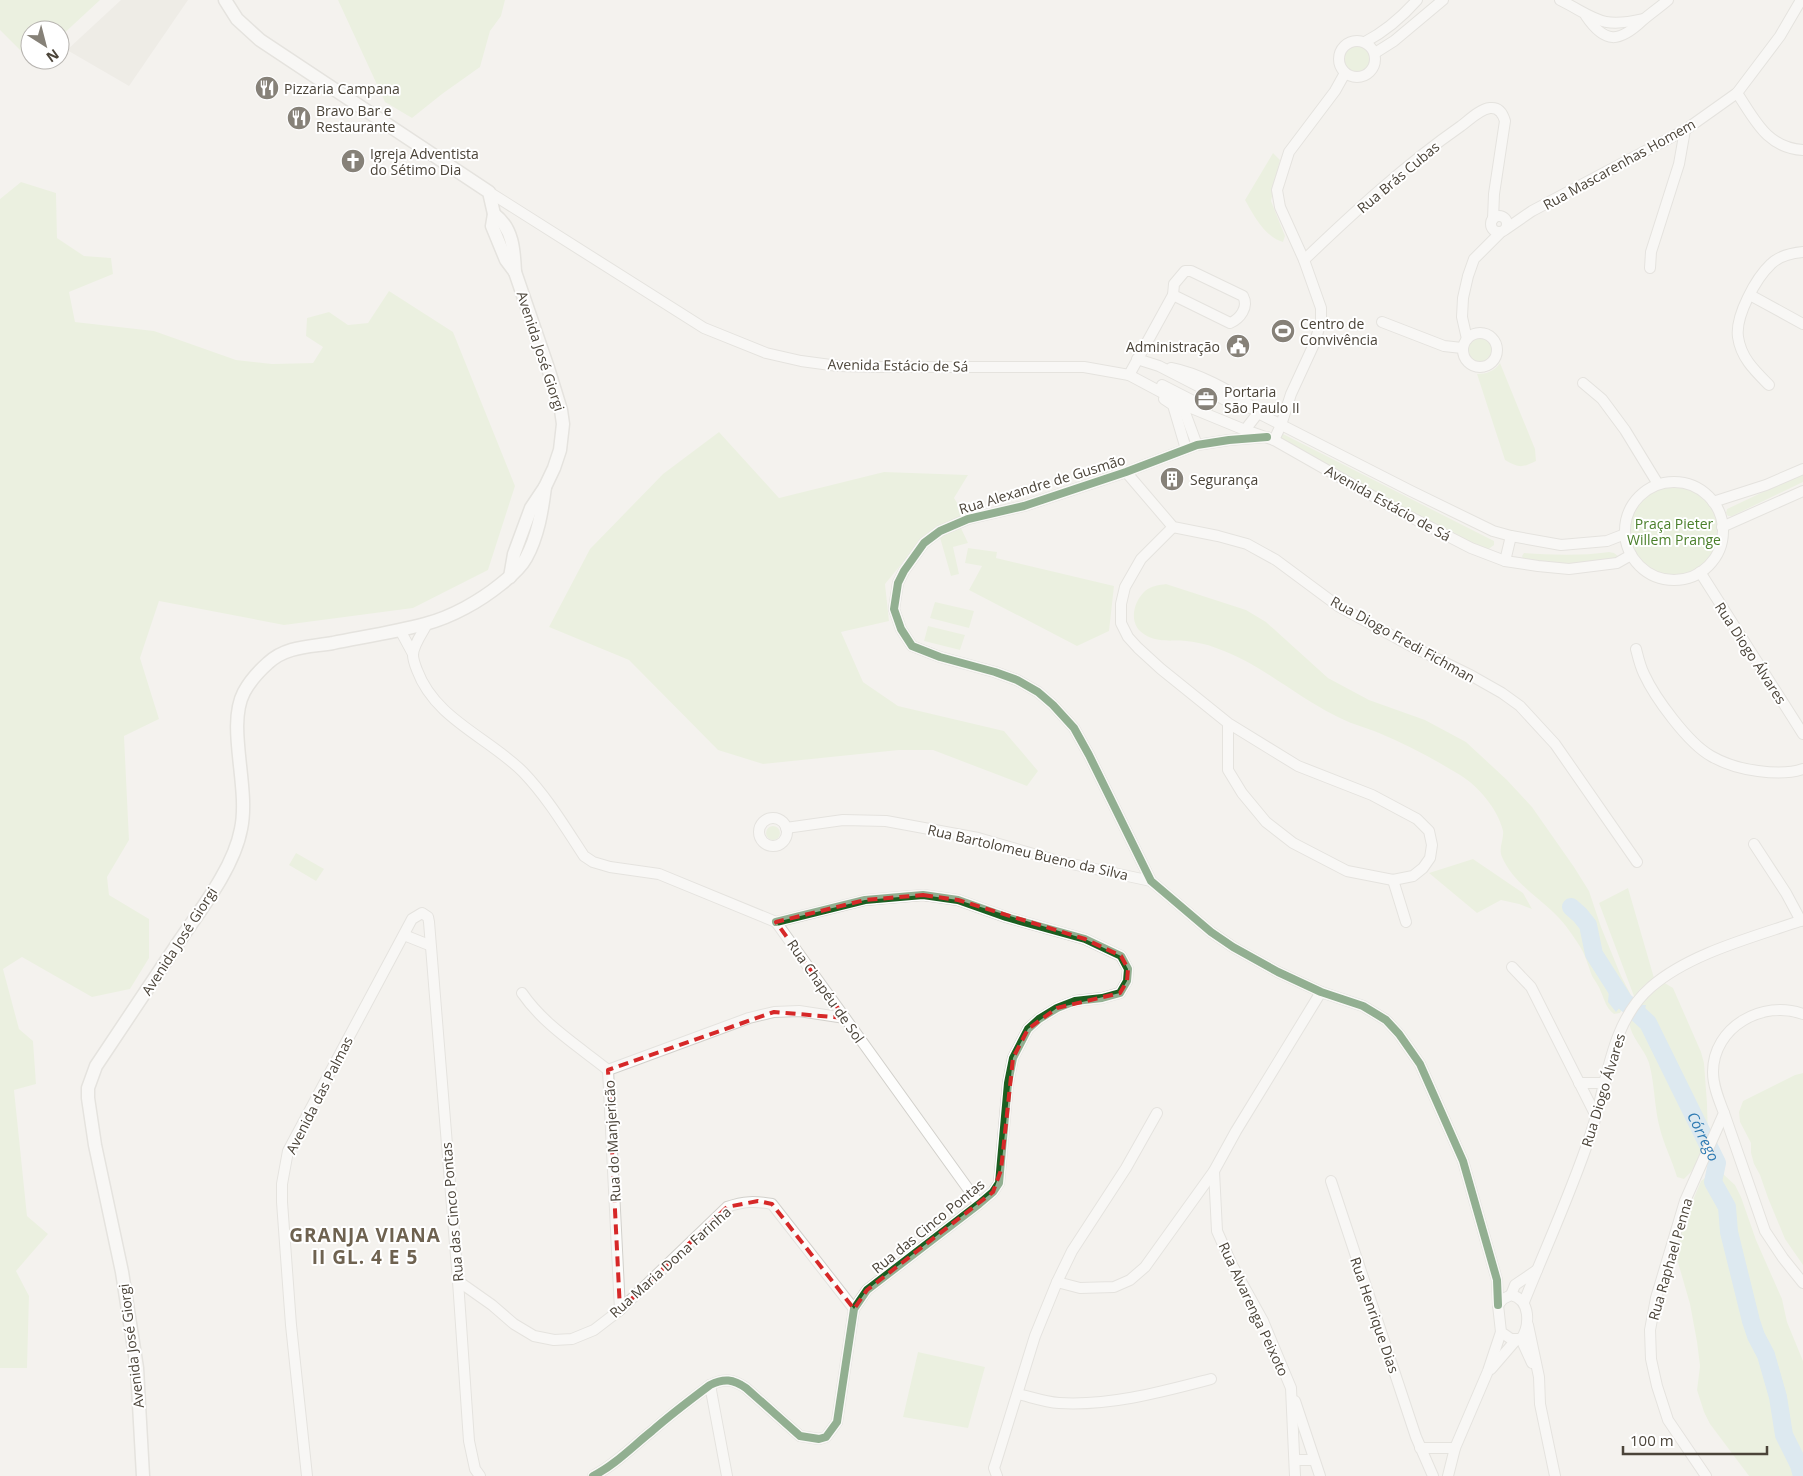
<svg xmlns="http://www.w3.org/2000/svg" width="1803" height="1476" font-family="'Open Sans',sans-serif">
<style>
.residential{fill:#e7e4dc}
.green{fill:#e1eecf;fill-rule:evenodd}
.water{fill:#c0ddf1}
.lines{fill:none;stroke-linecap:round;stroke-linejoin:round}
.river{stroke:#c0ddf1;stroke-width:18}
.minor-casing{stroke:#d2d0cb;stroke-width:12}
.tertiary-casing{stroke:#d2d0cb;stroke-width:15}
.minor{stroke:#fdfdfc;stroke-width:10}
.tertiary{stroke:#fdfdfc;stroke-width:12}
.cycleway-casing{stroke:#fff;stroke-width:11}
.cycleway{stroke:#1b5e20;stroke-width:8}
.marked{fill:none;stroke:#d62828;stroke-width:4;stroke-dasharray:10 6;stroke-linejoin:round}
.labels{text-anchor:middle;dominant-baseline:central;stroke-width:4;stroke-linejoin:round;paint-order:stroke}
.poi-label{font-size:14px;fill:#4b4439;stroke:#fff;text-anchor:start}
.street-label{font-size:14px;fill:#4b4439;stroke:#fff}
.park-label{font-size:14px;fill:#4a7f2a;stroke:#fff}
.water-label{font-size:15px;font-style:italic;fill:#2e7ab2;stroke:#fff}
.district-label{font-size:19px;font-weight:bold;letter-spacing:1px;fill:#6e6250;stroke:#fff}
</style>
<rect width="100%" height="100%" fill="#f4f2ee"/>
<polygon class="residential" points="121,0 188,0 129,86 67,50"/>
<g class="green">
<polygon points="0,0 100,0 60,37 60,30 30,30 30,60 0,30"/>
<polygon points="338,0 505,0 501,16 490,31 480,67 442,94 412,118 385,102"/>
<circle cx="1357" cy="59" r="18"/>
<path d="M 1273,153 L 1280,160 L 1271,201 L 1285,236 L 1283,242 C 1265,237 1254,216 1245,200 Z"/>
<polygon points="21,182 56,193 57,238 84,256 111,258 113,274 69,292 75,322 154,331 236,360 272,364 313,363 323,347 306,336 307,318 329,312 348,325 368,323 389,291 453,332 515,486 488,570 413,608 284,625 159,601 140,658 159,719 124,736 129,840 107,877 109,895 149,919 149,958 130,989 92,997 22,957 3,969 19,1029 33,1041 36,1084 14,1090 27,1216 48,1234 16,1271 29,1296 27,1368 0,1368 0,199"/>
<circle cx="1480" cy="350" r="13"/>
<path d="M 1500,363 L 1535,449 L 1536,461 C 1522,468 1519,468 1505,460 L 1477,374 C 1486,374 1495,371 1500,363 Z"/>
<polygon points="719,432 779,498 884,472 968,475 954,498 966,517 923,538 885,584 889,621 841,632 863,682 898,706 1004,731 1038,771 1027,786 933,750 899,750 763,764 718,750 629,660 549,627 590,549 663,474"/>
<polygon points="1283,434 1494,541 1494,545 1486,551 1283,445 1279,442 1281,435"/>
<polygon points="1803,473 1803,482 1732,516 1728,516 1726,513 1727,509"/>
<path d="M 1669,482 C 1686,482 1698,486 1710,499 C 1755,547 1674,616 1631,555 L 1629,557 C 1628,549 1625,542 1625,534 C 1623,506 1644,487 1669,482 Z"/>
<polygon points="960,526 968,543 953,547 959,574 951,576 939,534"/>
<polygon points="968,548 997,552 996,558 1114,586 1109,631 1077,646 969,590 982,566 965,563"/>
<path d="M 1609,552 L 1614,553 L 1619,557 L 1618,559 L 1560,565 L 1523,559 L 1522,556 L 1524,553 C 1553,555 1580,556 1609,552 Z"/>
<path d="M 1166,584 L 1246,610 L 1266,622 L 1328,678 L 1369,700 L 1425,720 L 1466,742 L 1507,780 L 1532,807 L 1574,867 L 1589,891 L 1601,927 L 1621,976 L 1631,995 L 1620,1013 L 1614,1014 C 1606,1008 1605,1001 1601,992 C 1599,986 1595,981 1592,976 C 1588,965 1585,954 1579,945 C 1573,936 1566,925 1558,917 C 1540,898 1513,883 1502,857 C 1498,848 1504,840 1503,831 C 1498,809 1478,786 1460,775 C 1434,759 1407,745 1379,733 C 1364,727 1348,723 1334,715 C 1294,695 1258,662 1216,648 C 1206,644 1196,642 1186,641 C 1171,640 1152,643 1140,631 C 1129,620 1134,601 1145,591 C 1151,586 1159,585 1166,584 Z"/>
<polygon points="935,602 974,611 969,628 930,618"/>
<polygon points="928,626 965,635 960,650 924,641"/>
<circle cx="773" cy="833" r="7"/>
<polygon points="296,853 324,869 316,881 289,865"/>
<polygon points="1473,859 1523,893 1532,909 1519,904 1501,900 1477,913 1429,873"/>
<polygon points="1628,888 1654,978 1639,990 1635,999 1599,903"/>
<path d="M 1663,982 L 1673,988 L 1701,1052 L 1704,1063 L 1707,1103 L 1708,1138 L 1692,1171 L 1684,1179 L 1677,1177 C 1672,1160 1664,1145 1660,1129 C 1654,1107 1655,1085 1649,1063 C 1644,1048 1631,1038 1629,1022 L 1645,997 ZM 1642,1005 L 1645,1009 L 1647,1026 L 1636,1021 L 1637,1018 L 1634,1017 Z"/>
<polygon points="1803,1073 1803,1265 1785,1239 1768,1198 1760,1175 1754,1164 1751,1153 1751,1143 1740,1122 1739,1112 1743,1101 1795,1075"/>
<polygon points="1722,1173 1735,1185 1741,1197 1756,1240 1782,1299 1787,1322 1803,1361 1803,1476 1749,1476 1710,1424 1704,1412 1697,1390 1700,1366 1697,1342 1690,1304 1677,1259 1683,1224 1701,1181 1710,1174"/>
<polygon points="918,1352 985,1367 968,1428 903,1417"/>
</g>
<g class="water">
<polygon points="1624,988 1629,996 1616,1012 1608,1002 1609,991"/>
<polygon points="1642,1005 1646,1005 1645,1009 1652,1016 1655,1030 1651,1032 1647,1026 1636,1021 1636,1018 1633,1017"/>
</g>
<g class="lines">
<path class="river" id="s1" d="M 1571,907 L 1580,915 L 1588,925 L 1594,954 L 1624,1001 L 1648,1023 L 1717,1163 L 1713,1182 L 1727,1207 L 1729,1232 L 1751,1321 L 1756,1336 L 1766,1355 L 1778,1397 L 1784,1435 L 1799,1465 L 1802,1476"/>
<g class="minor-casing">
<g id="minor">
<path d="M 1560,0 C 1596,18 1600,29 1643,19"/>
<path d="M 1586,16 C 1605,44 1619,43 1643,20 C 1651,13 1660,7 1668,0"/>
<circle cx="1357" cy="59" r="18"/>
<path d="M 1365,42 C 1386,31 1402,17 1417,0"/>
<polyline points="1375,53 1394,41 1443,0"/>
<path d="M 1737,93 C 1755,120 1767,148 1803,150"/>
<polyline points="489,192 704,328 766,353 801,361 838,366 879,367 1084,367 1129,375 1189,407 1245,430 1274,440 1399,511 1471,548 1505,561 1538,566 1569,569 1617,563 1631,555"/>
<circle cx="1499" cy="224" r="8"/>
<polyline points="1506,229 1532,211 1685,130 1737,93 1780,36 1801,0"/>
<path d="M 1304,260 C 1353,213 1405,165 1461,126 C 1469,120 1480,109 1490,108 C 1499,107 1503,114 1505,121 L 1494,194 L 1493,219"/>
<polyline points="1650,268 1651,252 1679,164 1685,130"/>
<path d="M 1185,271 L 1191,271 L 1243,296 C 1249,307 1240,319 1230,323 L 1173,295 L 1174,284 Z"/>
<polyline points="1750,295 1803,324"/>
<polyline points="1382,322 1444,346 1462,348"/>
<circle cx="1480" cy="350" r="17"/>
<polyline points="1467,339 1462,317 1463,298 1468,276 1474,259 1500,233"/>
<polyline points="1137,359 1159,366 1233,404 1254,409 1258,413 1245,430"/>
<path d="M 1171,368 C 1197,373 1231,390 1252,407"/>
<polyline points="1129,375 1173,295"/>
<polyline points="1583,383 1602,399 1625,430 1658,484"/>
<polyline points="1162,385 1207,408"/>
<path d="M 1769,385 C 1755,371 1741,358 1738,337 C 1735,316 1756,278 1771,264 C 1779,256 1792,253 1803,252"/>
<polyline points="1164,399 1173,405 1186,449"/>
<polyline points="1177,406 1184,410 1197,445"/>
<polyline points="1258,413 1411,491 1493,531 1511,536 1561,545 1607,541 1625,534"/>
<polyline points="1267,437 1229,440 1197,445 1126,472 1024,506 968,519 940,531 924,543 904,571 898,583 894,609 901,629 912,646 940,657 995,672 1017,680 1038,692 1053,705 1074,728 1089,755 1151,881 1211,932 1233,947 1278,972 1321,992 1363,1006 1386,1020 1399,1034 1420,1064 1463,1161 1497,1280 1498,1305"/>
<polyline points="1274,440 1281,425 1291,394 1315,342 1321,321 1321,308 1304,260 1280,207 1277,190 1289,152 1335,91 1345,73"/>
<polyline points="1126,472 1173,527 1218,536 1247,544 1276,560 1338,606 1411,646 1472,676 1502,693 1520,706 1555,744 1637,862"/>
<circle cx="1674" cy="531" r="49"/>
<polyline points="1713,502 1766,485 1803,469"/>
<polyline points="1173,527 1141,559 1125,587 1121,604 1121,623 1128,637 1138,648 1161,669 1228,723 1298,766 1372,795 1417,819 1429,831 1432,845 1430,858 1423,868 1413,876 1393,880 1347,871 1293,843 1266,822 1242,793 1228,770 1228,723"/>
<polyline points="1722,527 1803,491"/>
<polyline points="1505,561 1511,536"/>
<polyline points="1700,572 1803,734"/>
<path d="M 427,624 C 423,632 413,645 413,655 C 413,660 415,665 417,670 C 435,719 488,737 523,772 C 547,797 565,827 584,856 L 593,862 L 610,867 L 659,874 L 776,922 L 979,1204"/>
<polyline points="400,630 413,654"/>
<path d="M 1636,649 C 1638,657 1640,666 1644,674 C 1655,698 1688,743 1711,756 C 1725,764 1742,769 1758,771 C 1772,773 1789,774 1803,769"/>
<circle cx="773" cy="832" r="14"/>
<polyline points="786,828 843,820 886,821 978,838 1058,861 1151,881"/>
<polyline points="1754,844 1786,893 1801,921"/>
<polyline points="1393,880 1406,922"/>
<polyline points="404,935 429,945"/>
<polyline points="1512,967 1531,987 1596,1116"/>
<path d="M 522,993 C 544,1025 578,1046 608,1070"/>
<polyline points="1579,1083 1605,1083"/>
<polyline points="1724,1113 1765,1231 1783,1258 1803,1283"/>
<polyline points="1214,1171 1217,1231 1232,1265 1263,1321 1291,1388 1295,1476"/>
<polyline points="1331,1181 1416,1437 1433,1476"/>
<path d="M 458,1281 L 492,1305 L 514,1324 L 534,1336 L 554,1340 L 572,1339 L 594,1330 L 620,1310 L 727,1207 C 744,1201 755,1201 772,1204 L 854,1309"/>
<polyline points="1057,1282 1080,1288 1114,1287 1130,1280 1145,1267 1214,1171 1236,1131 1321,992"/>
<path d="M 1511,1295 C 1531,1299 1530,1326 1521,1339 L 1511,1339 L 1501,1332 L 1498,1305 L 1503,1299 Z"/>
<polyline points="1511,1295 1515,1285 1537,1270"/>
<path d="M 1524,1302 C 1546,1247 1571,1193 1590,1136 C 1607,1087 1609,1023 1651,987 C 1690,953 1754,937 1803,920"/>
<polyline points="620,1310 608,1070 749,1018 774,1012 799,1011 845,1018"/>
<polyline points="1528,1325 1539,1377 1540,1404 1555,1476"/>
<polyline points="1521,1339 1532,1363"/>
<polyline points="1491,1369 1516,1340"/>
<polyline points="710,1385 727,1476"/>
<path d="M 1018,1394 C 1031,1397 1045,1402 1059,1403 C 1111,1406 1161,1392 1211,1379"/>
<polyline points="1295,1401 1320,1476"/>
<polyline points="1420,1448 1455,1448"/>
<polyline points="1295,1460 1314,1460"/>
<polyline points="307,1476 291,1325 282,1202 282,1184 288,1151 412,919 422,913 428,917 429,922 458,1281 469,1441 475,1469 480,1476"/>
<path d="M 593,1476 C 615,1465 633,1446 652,1431 C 670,1415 690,1400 710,1385 C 724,1378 733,1379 746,1388 L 800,1436 L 819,1439 L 826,1437 L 837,1422 L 854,1309 L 867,1290 L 979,1204 L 993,1192 L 999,1183 L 1008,1083 L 1013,1058 L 1028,1029 L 1039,1019 L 1057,1008 L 1075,1001 L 1102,998 L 1120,993 L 1127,981 L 1128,969 L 1121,956 L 1085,939 L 1006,917 L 958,900 L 923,895 L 865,900 L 776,922"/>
<polyline points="997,1476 994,1468 996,1462 1035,1336 1057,1282 1072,1251 1126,1168 1157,1113"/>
<polyline points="1448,1476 1455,1448 1488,1371 1501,1332"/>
<path d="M 1706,1476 L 1668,1420 L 1657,1386 L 1651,1359 L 1650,1330 L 1656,1298 L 1685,1201 L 1724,1113 C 1719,1100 1713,1086 1713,1072 C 1713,1027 1763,999 1803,1014"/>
</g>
</g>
<g class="tertiary-casing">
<g id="tertiary">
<polyline points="225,0 237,19 260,40 489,192 494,214 492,226 506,260 515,272"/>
<path d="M 494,214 C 513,228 514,250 515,272 L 548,368 L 561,410 L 563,424 L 560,450 L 554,468 L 545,487 L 531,508 L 514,554 L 510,577"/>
<path d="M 143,1476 L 137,1368 L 122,1272 L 95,1145 L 88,1098 L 88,1088 L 96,1066 C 124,1024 152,982 180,940 C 202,908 234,867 241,829 C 250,787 226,726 244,692 C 250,681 259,671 268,663 C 286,646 310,647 333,643 C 363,637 395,632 425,624 C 452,617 480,601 501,584 C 510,577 520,569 526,558 C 538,536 542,511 545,487"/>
</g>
</g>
<use href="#minor" class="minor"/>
<use href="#tertiary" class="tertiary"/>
<g class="cycleway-casing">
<g id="cycleway">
<polyline points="1267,437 1229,440 1197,445 1126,472 1024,506 968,519 940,531 924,543 904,571 898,583 894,609 901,629 912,646 940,657 995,672 1017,680 1038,692 1053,705 1074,728 1089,755 1151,881 1211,932 1233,947 1278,972 1321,992 1363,1006 1386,1020 1399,1034 1420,1064 1463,1161 1497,1280 1498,1305"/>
<path d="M 593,1476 C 615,1465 633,1446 652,1431 C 670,1415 690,1400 710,1385 C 724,1378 733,1379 746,1388 L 800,1436 L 819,1439 L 826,1437 L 837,1422 L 854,1309 L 867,1290 L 979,1204 L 993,1192 L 999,1183 L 1008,1083 L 1013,1058 L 1028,1029 L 1039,1019 L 1057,1008 L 1075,1001 L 1102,998 L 1120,993 L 1127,981 L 1128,969 L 1121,956 L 1085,939 L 1006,917 L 958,900 L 923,895 L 865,900 L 776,922"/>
</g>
</g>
<use href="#cycleway" class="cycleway"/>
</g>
<path d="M0 0H1803V1476H0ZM 923,895 L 958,900 L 1085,939 L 1121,956 L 1128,969 L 1127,981 L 1120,993 L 1057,1008 L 1028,1029 L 1013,1058 L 1001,1170 L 993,1192 L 867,1290 L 854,1309 L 772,1204 L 758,1201 L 727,1207 L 620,1310 L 608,1070 L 774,1012 L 845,1018 L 776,922 L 865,900 Z" fill="#f4f2ee" fill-opacity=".55" fill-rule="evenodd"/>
<path class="marked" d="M 923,895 L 958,900 L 1085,939 L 1121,956 L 1128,969 L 1127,981 L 1120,993 L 1057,1008 L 1028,1029 L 1013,1058 L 1001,1170 L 993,1192 L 867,1290 L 854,1309 L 772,1204 L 758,1201 L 727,1207 L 620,1310 L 608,1070 L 774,1012 L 845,1018 L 776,922 L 865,900 Z"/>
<defs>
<g id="restaurant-disc" transform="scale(1.25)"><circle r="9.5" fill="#868178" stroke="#fff"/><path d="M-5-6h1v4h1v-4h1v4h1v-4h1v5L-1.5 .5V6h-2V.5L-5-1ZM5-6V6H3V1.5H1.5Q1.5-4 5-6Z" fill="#fff"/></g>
<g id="church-disc" transform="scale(1.25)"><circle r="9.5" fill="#868178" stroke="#fff"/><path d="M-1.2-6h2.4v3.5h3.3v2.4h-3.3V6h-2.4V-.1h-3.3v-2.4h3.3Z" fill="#fff"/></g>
<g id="stadium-disc" transform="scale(1.25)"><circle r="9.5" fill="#868178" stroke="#fff"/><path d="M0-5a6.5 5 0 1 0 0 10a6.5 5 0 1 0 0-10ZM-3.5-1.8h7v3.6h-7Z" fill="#fff"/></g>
<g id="civic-disc" transform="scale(1.25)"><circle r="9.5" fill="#868178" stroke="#fff"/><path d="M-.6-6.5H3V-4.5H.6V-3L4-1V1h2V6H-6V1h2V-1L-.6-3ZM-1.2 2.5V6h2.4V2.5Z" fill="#fff"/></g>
<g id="office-disc" transform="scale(1.25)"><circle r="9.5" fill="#868178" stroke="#fff"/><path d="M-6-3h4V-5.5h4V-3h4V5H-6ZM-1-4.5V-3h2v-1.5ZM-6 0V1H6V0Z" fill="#fff"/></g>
<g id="building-disc" transform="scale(1.25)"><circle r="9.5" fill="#868178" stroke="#fff"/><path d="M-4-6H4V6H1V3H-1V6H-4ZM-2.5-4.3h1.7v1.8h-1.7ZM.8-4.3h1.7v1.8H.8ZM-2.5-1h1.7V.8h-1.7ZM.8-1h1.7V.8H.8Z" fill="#fff"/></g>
</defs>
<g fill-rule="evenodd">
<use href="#restaurant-disc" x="267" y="88"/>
<use href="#restaurant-disc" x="299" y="118"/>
<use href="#church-disc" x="353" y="161"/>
<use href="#stadium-disc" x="1283" y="331"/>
<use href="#civic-disc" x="1238" y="346"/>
<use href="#office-disc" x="1206" y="399"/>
<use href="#building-disc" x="1172" y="479"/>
</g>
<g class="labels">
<g class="poi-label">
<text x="284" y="88">Pizzaria Campana</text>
<text x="316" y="110">Bravo Bar e<tspan x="316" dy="16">Restaurante</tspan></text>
<text x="370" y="153">Igreja Adventista<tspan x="370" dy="16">do Sétimo Dia</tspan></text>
<text x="1300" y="323">Centro de<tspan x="1300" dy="16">Convivência</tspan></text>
<text x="1220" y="346" text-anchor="end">Administração</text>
<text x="1224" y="391">Portaria<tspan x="1224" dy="16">São Paulo II</tspan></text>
<text x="1190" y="479">Segurança</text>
</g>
<g class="street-label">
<text transform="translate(1619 164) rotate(-29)">Rua Mascarenhas Homem</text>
<text transform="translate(1398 177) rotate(-40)">Rua Brás Cubas</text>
<text transform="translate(541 351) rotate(72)">Avenida José Giorgi</text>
<text transform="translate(898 365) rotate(1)">Avenida Estácio de Sá</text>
<text transform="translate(1042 484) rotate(-17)">Rua Alexandre de Gusmão</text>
<text transform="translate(1388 503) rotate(29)">Avenida Estácio de Sá</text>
<text transform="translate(1403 639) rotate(29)">Rua Diogo Fredi Fichman</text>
<text transform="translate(1751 653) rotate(57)">Rua Diogo Álvares</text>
<text transform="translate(1028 852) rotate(13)">Rua Bartolomeu Bueno da Silva</text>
<text transform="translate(179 941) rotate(-57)">Avenida José Giorgi</text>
<text transform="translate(826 991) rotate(55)">Rua Chapéu de Sol</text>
<text transform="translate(1603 1090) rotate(-73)">Rua Diogo Álvares</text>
<text transform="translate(319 1095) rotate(-63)">Avenida das Palmas</text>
<text transform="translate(612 1141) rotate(-93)">Rua do Manjericão</text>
<text transform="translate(452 1212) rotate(-95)">Rua das Cinco Pontas</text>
<text transform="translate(928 1226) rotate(-39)">Rua das Cinco Pontas</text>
<text transform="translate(1670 1259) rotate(-74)">Rua Raphael Penna</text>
<text transform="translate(670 1262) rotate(-42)">Rua Maria Dona Farinha</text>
<text transform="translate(1254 1309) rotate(65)">Rua Alvarenga Peixoto</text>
<text transform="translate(1375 1315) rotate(71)">Rua Henrique Dias</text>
<text transform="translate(131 1346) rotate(-97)">Avenida José Giorgi</text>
</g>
<g class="park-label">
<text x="1674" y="523">Praça Pieter<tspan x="1674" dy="16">Willem Prange</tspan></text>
</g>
<g class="water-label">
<text stroke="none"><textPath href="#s1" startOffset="269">Córrego</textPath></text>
</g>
<g class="district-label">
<text x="365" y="1235">GRANJA VIANA<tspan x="365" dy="22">II GL. 4 E 5</tspan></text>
</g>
</g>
<g transform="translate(45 45) rotate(144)"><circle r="24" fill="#ffffff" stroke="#b7b4b0"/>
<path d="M0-4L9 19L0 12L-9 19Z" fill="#868178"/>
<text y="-8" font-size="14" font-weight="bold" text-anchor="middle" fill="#4b4439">N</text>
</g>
<path d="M1623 1446v8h144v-8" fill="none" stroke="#4b4439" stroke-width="2.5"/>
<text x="1630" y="1446" font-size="15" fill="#4b4439" stroke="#ffffff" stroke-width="4" paint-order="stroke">100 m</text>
</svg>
